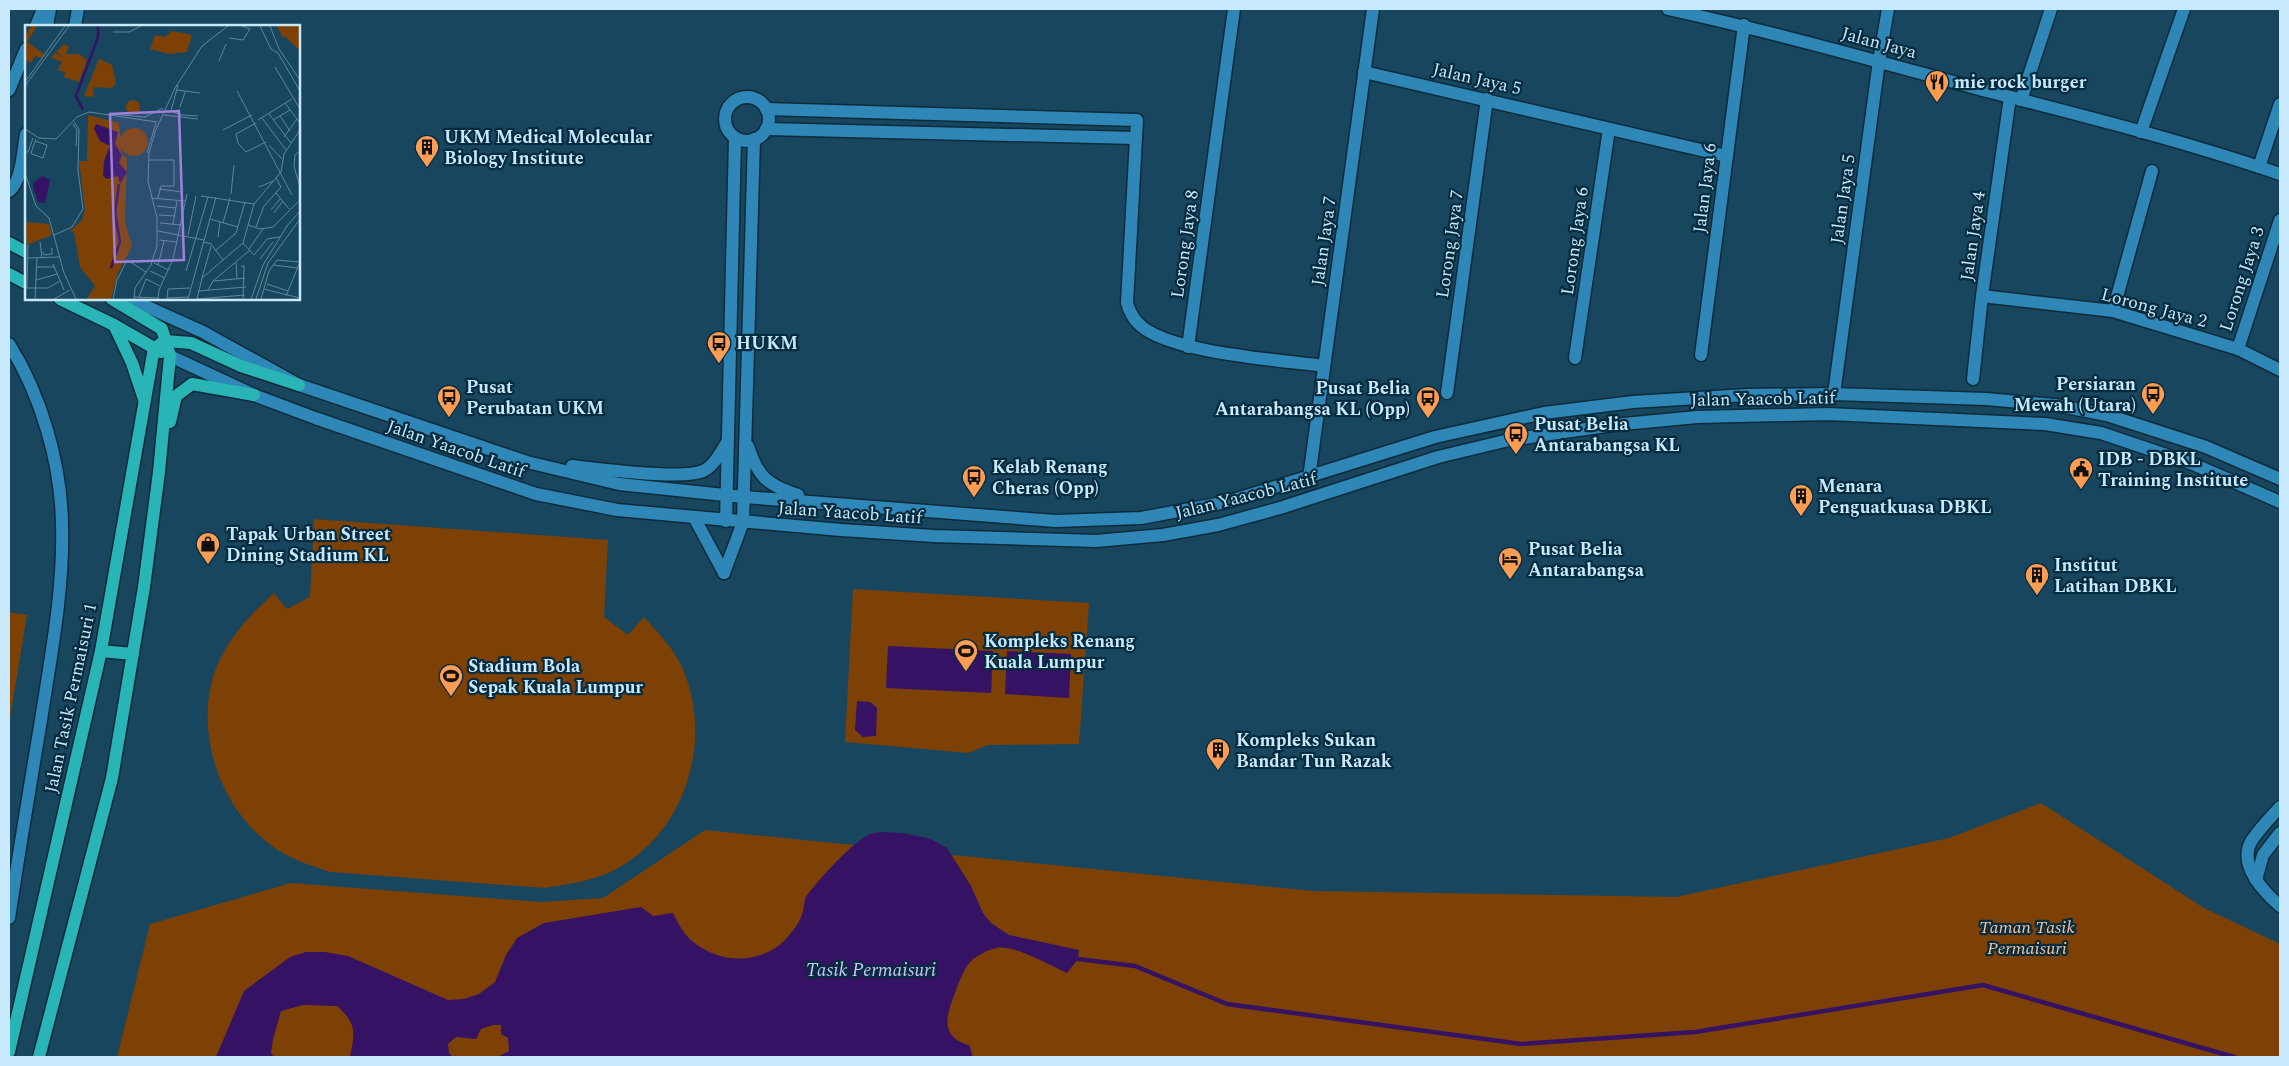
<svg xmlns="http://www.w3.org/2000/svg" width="2289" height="1066" font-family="Spectral,serif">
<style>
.green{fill:#7e4105}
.water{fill:#351264}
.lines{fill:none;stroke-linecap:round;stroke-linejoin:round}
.stream{stroke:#351264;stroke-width:4.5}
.minor-casing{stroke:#0f2b3a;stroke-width:15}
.major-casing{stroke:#0f2b3a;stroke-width:15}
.minor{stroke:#2e87b6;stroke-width:12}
.major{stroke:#29b5b5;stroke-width:12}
.labels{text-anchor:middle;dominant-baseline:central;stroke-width:4.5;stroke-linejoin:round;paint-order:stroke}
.street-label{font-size:18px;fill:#c8e8fc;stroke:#052b3e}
.poi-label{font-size:18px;font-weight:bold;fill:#c8e8fc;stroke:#052b3e;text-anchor:start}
.park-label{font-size:18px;font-style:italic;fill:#f6c19c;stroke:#052b3e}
.water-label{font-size:19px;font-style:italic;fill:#cfc1f9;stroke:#052b3e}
.inset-river{fill:none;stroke:#351264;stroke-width:2.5}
.inset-road{fill:none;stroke:#5e879e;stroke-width:1}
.view{fill:#9e81da;fill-opacity:0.15;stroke:#9e81da;stroke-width:2.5}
.inset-edge{fill:none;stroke:#c8e8fc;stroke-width:2.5}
</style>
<rect width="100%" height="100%" fill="#18465f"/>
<g class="green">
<path d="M 314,519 L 608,540 L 604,617 L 628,635 L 644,617 C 659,634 676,651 684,672 C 715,748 680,846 601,876 C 583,882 564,885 545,888 L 330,872 C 313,866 296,861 281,852 C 219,815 188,723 221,657 C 234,632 253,612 274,593 L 287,609 L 310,597 Z"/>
<polygon points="853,589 1089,603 1079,744 988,745 968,753 845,742"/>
<polygon points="9,612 27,615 9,724"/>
<polygon points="2041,803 2204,908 2280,944 2280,1057 117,1057 150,924 291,883 541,902 603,898 705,830 1313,891 1676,897 1949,838"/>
</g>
<g class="water">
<polygon points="888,646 993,651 991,693 886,688"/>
<polygon points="1007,651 1071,654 1069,698 1005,694"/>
<polygon points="857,701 870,702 877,708 876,736 863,737 855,730"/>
<path d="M 902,833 L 931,839 L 947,848 L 971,886 L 983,913 L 991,923 L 1009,935 L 1079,950 L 1078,959 L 1067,973 C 1051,966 1013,944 996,948 C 988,950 978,955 972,960 C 964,968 960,980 956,990 C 947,1014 938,1036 969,1045 L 973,1057 L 497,1057 L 509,1051 L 508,1038 L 501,1034 L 501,1025 L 493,1025 L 481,1029 L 476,1039 L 456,1037 L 448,1044 L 449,1053 L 453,1057 L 350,1057 C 355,1032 357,1024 337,1006 L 303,1005 L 281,1011 L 273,1039 L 271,1053 L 274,1057 L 216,1057 L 244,991 L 290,957 L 306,952 L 325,952 L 348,956 L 448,1000 L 464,999 L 479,994 L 495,982 L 506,955 L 517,938 L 544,923 L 641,907 L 653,916 L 673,913 C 678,923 683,933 692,941 C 719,964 760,965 785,940 C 793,931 800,923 803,911 C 804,906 804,901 806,897 C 816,882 856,838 871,834 C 880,831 893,833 902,833 Z"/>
</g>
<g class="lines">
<polyline class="stream" points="1078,959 1135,966 1227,1004 1521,1044 1695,1032 1983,985 2234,1057"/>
<g class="minor-casing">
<g id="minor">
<path d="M 1668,9 C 1773,32 1876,61 1979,89 C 2080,115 2181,140 2280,174"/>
<polyline points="36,26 43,9"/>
<polyline points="47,26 50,9"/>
<polyline points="75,26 78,9"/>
<polyline points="1364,72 1727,156"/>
<polyline points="9,90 26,49"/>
<circle cx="747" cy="119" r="22"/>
<polyline points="2021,100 2051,9"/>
<path d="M 766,109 L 1137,120 L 1127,303 C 1129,310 1132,317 1138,323 C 1165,353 1282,360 1324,366"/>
<polyline points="766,129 1136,138"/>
<polyline points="2141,132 2184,9"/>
<polyline points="2259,167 2280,104"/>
<path d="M 9,191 C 22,182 23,149 26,134"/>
<polyline points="1982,296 2113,311 2238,349 2280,370"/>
<polyline points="130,299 203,332 299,385 527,462 619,484 744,497 1056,521 1141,518 1227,502 1435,437 1544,413 1633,402 1747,395 1834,394 1986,399 2055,405 2107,415 2206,447 2280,479"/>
<polyline points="2113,311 2152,171"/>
<path d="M 9,344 C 41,395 61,463 62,524 C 64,589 51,655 41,720 C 30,786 19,852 9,918"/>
<polyline points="1188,347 1234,9"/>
<polyline points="2238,349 2280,220"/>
<polyline points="1701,355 1744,25"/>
<polyline points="170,356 254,395 315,418 536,494 617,510 841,530 934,536 1096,541 1163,535 1218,525 1280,508 1438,457 1509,440 1613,425 1697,417 1828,414 2045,424 2101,433 2193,464 2280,502"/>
<polyline points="1575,358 1609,129"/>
<polyline points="1973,379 1982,296 2010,97"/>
<polyline points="1447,393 1487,99"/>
<polyline points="1834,394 1879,61 1888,9"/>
<path d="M 748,446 C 758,477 767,485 798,495"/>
<path d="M 572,466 C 598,469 682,480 703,471 C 714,466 721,452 727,442"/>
<polyline points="1309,478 1373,9"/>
<polyline points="695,519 724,573"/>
<polyline points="726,521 735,138"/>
<polyline points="724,573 743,522 754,139"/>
<path d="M 2280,807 C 2271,817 2260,828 2252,840 C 2237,864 2263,891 2280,906"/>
<polyline points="2256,880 2263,855 2280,833"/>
</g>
</g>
<g class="major-casing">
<g id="major">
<polyline points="9,243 26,252"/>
<polyline points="9,274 26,283"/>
<polyline points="60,299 114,325 161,352"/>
<polyline points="114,325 132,363 144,399"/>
<polyline points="160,344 166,341 191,343 241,366 299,385"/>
<polyline points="170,422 176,396 192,384 254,395"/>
<polyline points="101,651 133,654"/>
<polyline points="9,1052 101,651 154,348"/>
<polyline points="39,1057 112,778 144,587 159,472 170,356 162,329 112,299"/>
</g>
</g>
<use href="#minor" class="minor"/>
<use href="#major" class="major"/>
</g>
<defs>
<g id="restaurant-pin" transform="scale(1.25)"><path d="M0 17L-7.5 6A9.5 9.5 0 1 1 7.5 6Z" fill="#fc9d53" stroke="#052b3e"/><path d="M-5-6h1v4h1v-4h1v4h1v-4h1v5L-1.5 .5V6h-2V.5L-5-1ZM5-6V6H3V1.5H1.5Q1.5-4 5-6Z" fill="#111"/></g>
<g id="building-pin" transform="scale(1.25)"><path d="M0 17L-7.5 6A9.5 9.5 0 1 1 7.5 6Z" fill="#fc9d53" stroke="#052b3e"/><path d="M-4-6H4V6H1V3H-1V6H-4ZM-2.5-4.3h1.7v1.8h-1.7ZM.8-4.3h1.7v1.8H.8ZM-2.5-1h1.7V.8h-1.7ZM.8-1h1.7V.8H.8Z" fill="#111"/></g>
<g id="bus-pin" transform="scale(1.25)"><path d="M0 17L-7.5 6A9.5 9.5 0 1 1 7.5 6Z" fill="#fc9d53" stroke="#052b3e"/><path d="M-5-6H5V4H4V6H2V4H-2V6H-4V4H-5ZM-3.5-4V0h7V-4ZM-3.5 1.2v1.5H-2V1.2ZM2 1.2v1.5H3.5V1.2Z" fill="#111"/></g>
<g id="civic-pin" transform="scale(1.25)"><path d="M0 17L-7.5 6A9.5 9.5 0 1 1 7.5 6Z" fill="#fc9d53" stroke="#052b3e"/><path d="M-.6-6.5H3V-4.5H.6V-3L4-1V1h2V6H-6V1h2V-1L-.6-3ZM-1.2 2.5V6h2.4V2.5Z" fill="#111"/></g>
<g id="shop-pin" transform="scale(1.25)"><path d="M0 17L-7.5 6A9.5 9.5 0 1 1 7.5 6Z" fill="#fc9d53" stroke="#052b3e"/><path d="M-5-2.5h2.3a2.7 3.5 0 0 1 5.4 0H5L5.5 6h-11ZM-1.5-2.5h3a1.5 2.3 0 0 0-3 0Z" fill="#111"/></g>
<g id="hotel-pin" transform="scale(1.25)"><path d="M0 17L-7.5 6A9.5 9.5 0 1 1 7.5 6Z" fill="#fc9d53" stroke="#052b3e"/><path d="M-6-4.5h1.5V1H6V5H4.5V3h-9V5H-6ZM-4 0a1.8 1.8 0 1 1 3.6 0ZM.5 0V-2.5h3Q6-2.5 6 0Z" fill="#111"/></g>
<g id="stadium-pin" transform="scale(1.25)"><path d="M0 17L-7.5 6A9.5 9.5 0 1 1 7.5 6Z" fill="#fc9d53" stroke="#052b3e"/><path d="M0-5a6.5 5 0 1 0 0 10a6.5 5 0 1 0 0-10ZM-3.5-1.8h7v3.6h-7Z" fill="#111"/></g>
</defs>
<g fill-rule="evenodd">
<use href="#restaurant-pin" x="1937" y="82"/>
<use href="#building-pin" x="427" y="147"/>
<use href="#bus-pin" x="719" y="343"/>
<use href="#bus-pin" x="2153" y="394"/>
<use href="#bus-pin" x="449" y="397"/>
<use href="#bus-pin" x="1428" y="398"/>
<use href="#bus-pin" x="1516" y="434"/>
<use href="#civic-pin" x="2081" y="469"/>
<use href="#bus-pin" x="974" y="477"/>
<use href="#building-pin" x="1801" y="496"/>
<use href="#shop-pin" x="208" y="544"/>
<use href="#hotel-pin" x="1510" y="559"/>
<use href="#building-pin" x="2037" y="575"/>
<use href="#stadium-pin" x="966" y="651"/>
<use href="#stadium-pin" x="451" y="676"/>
<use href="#building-pin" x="1218" y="750"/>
</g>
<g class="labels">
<g class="street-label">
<text transform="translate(1879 43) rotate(15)">Jalan Jaya</text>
<text transform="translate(1477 79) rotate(13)">Jalan Jaya 5</text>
<text transform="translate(1705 188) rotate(-83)">Jalan Jaya 6</text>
<text transform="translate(1843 199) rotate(-82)">Jalan Jaya 5</text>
<text transform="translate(1973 236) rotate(-82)">Jalan Jaya 4</text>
<text transform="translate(1324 241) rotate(-82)">Jalan Jaya 7</text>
<text transform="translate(1575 241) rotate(-82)">Lorong Jaya 6</text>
<text transform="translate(1185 244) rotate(-82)">Lorong Jaya 8</text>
<text transform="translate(1450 244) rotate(-82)">Lorong Jaya 7</text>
<text transform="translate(2242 279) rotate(-72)">Lorong Jaya 3</text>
<text transform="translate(2154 308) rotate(15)">Lorong Jaya 2</text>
<text transform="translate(1763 399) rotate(-1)">Jalan Yaacob Latif</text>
<text transform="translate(456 449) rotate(19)">Jalan Yaacob Latif</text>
<text transform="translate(1246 496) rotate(-14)">Jalan Yaacob Latif</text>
<text transform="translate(850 513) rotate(4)">Jalan Yaacob Latif</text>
<text transform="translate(71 698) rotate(-78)">Jalan Tasik Permaisuri 1</text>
</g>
<g class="poi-label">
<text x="1954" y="82">mie rock burger</text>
<text x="444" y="137">UKM Medical Molecular<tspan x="444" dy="21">Biology Institute</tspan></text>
<text x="736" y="343">HUKM</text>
<text x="2136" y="384" text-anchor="end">Persiaran<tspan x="2136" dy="21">Mewah (Utara)</tspan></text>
<text x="466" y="387">Pusat<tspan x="466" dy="21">Perubatan UKM</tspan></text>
<text x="1410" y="388" text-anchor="end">Pusat Belia<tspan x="1410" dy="21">Antarabangsa KL (Opp)</tspan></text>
<text x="1534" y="424">Pusat Belia<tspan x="1534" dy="21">Antarabangsa KL</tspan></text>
<text x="2098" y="459">IDB - DBKL<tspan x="2098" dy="21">Training Institute</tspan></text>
<text x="992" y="467">Kelab Renang<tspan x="992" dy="21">Cheras (Opp)</tspan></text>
<text x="1818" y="486">Menara<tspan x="1818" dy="21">Penguatkuasa DBKL</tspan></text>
<text x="226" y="534">Tapak Urban Street<tspan x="226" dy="21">Dining Stadium KL</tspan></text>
<text x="1528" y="549">Pusat Belia<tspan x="1528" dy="21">Antarabangsa</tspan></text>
<text x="2054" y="565">Institut<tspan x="2054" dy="21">Latihan DBKL</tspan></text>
<text x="984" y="641">Kompleks Renang<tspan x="984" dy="21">Kuala Lumpur</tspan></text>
<text x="468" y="666">Stadium Bola<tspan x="468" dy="21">Sepak Kuala Lumpur</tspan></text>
<text x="1236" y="740">Kompleks Sukan<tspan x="1236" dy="21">Bandar Tun Razak</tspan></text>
</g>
<g class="park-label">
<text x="2027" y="927">Taman Tasik<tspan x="2027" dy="21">Permaisuri</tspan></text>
</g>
<g class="water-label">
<text x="871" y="970">Tasik Permaisuri</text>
</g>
</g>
<g transform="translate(25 25)">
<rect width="275" height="275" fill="#18465f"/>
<path d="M 6,1 L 12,1 L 2,17 L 19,29 L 17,33 L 10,31 L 6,38 L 0,35 L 0,11 ZM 252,1 L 275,1 L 275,26 L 260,11 L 258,13 ZM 147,6 L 167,10 L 162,27 L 144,29 L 125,24 L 130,10 L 140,12 ZM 39,19 L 44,22 L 41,29 L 54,29 L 62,35 L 54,57 L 39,52 L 40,47 L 33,45 L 37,37 L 26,33 L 30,28 L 39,33 L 31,27 ZM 74,34 L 87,40 L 91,59 L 87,63 L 69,62 L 68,72 L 59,71 ZM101 82a7 7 0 1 1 14 0a7 7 0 1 1-14 0ZM 63,90 L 94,98 L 97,128 L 102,134 L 100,197 L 107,221 L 93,248 L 86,274 L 62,274 L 70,261 L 55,242 L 49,207 L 45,206 L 57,195 L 60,185 L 54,136 L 62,136 ZM95 117a14 14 0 1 1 28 0a14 14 0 1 1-28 0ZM 0,197 L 24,199 L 27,210 L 2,220 L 0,202 L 5,202 L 0,202 Z" fill="#7e4105"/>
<path d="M 71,99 L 93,107 L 90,119 L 97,130 L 94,138 L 102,147 L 95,159 L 93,151 L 82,154 L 78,151 L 79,136 L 85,121 L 75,116 L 69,104 ZM 17,151 L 25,155 L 20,178 L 13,177 L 8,162 L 8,158 Z" fill="#351264"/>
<path class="inset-river" d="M 58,85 L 51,71 L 73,12 L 73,1M 86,243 L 95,217 L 90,188 L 94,159"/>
<path class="inset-road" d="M 235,1 L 246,24 L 253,28 L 275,66M 245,1 L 254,24 L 275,55M 88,7 L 104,7 L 116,1M 204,13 L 218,15 L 225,4 L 217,1M 194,36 L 201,19M 250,42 L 275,84M 0,57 L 40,1M 153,60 L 146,86 L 156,90M 0,61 L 44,1M 152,65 L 175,68M 212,66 L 267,170M 260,78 L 275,98M 155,82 L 160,67M 86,89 L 120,92 L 138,83M 244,89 L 266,118M 139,90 L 173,94M 156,90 L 173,91M 255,91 L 265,106M 237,93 L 261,125M 233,95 L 267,74M 248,95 L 265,85M 231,98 L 211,109 L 213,118 L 221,127 L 241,117M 48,99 L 52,105 L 51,121M 0,104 L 14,113 L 31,114 L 52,92 L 64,87 L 132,97M 198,105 L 227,90M 130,107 L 150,63 L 177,21 L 203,1M 259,112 L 272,94M 10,116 L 22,120 L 18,133 L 7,129 L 6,128 L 11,114M 244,120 L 257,134M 275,126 L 270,130 L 269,141 L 275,162M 0,127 L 3,127 L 8,113M 122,128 L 131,98M 124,135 L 149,135 L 149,161 L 136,161 L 133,173M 0,148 L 11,181 L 24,193 L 39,248 L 51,274M 234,162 L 248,156M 134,164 L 157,167M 251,168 L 264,184M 206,169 L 209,140M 176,171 L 229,179M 126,173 L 161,176M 132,181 L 151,183M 246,185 L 256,173M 249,188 L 258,176M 134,190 L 149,191M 185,194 L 213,202M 135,198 L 156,200M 198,198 L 205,173M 148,199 L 152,176M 223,200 L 235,204 L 248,202 L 275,175M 231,202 L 239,181 L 256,162 L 251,153M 133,206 L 179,215M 29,210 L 47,202 L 58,184 L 53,145 L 54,104 L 49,97M 163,210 L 171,171M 193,212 L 195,197M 134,215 L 152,217M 15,217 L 17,233M 179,217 L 186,219 L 198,235M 218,218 L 229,230 L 242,214 L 255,212M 224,224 L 238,204M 190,226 L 211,208 L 220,177M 18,227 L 19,230 L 27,229 L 27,223M 3,233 L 34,232M 235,234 L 248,217M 102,235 L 121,247M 211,237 L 212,254M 129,238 L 144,245M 28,239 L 39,265M 133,240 L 139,216M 248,240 L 273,243M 216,241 L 219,241 L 218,274M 12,242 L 29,242M 125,246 L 140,253M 161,246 L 183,172M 177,253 L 186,221M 11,255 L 32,249M 189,256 L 220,253M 242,259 L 263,266M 0,263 L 23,263 L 35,256M 2,263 L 3,220M 239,264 L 275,273M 183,265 L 188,256 L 225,225M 173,266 L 221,262M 109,272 L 133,273M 114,272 L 121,254 L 135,261M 142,273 L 163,272M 10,274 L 12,233M 29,274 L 45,265M 88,274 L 92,255 L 102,235M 109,274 L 110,263 L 126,240 L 132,221 L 132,193 L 123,156 L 124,128 L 130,107M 133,274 L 134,265 L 148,234 L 162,169M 142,274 L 143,264 L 165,263M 163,274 L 191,172M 172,274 L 177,253 L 218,218 L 229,179 L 256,147 L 259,129 L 275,105M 172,274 L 220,270M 226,274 L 238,240 L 262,201 L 275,186M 231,274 L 243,238 L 275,194M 236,274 L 244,246 L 252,235 L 275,237 L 261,271"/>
<path class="view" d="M 154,86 L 159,235 L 90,237 L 85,89 Z"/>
<rect width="275" height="275" class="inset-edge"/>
</g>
<rect width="2289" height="1066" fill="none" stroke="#c8e8fc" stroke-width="20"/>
</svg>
